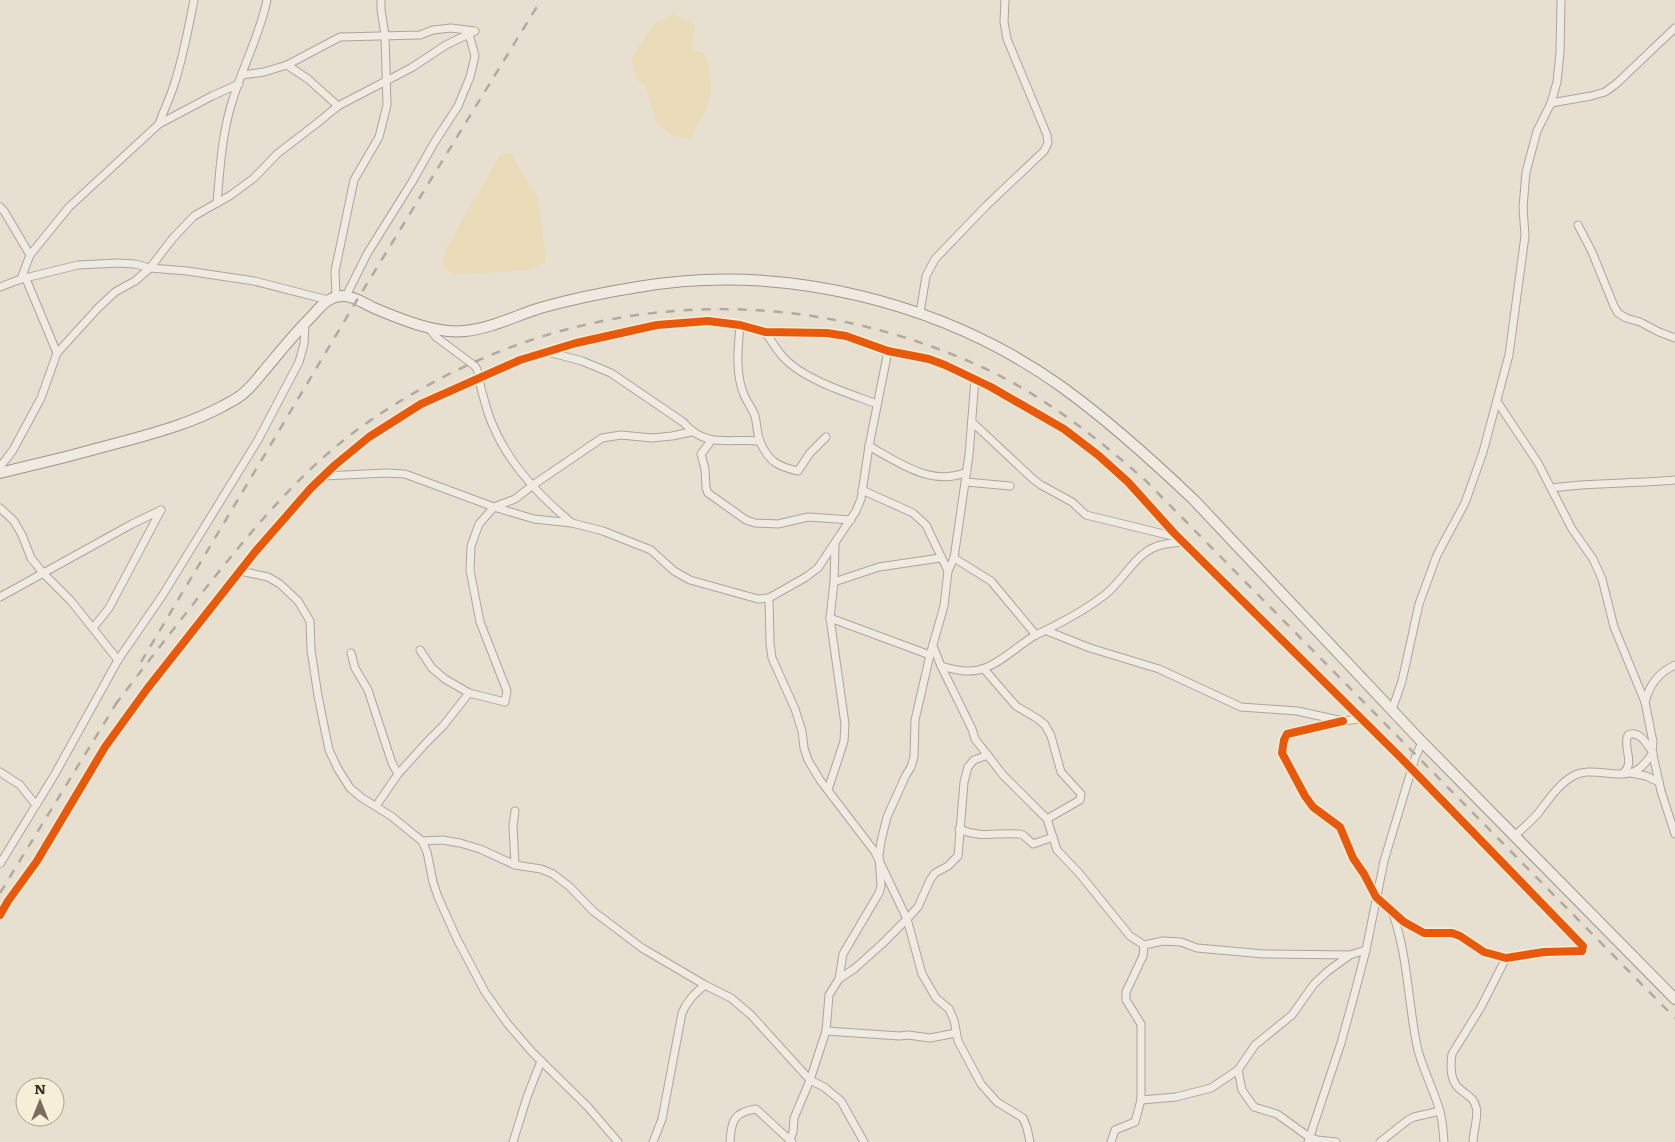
<svg xmlns="http://www.w3.org/2000/svg" width="1675" height="1142" font-family="Literata,serif">
<style>
.sand{fill:#eadcb9}
.lines{fill:none;stroke-linecap:round;stroke-linejoin:round}
.street-casing{stroke:#ada599;stroke-width:9}
.secondary-casing{stroke:#9c958a;stroke-width:12}
.street{stroke:#efebe3;stroke-width:7}
.secondary{stroke:#efebe3;stroke-width:10}
.rail{stroke:#afaaa2;stroke-width:2.5;stroke-dasharray:9 9;stroke-linecap:butt}
.cycleway-casing{stroke:#f7eed8;stroke-width:11}
.cycleway{stroke:#e8590c;stroke-width:8}
</style>
<rect width="100%" height="100%" fill="#e7e0d1"/>
<g class="sand">
<polygon points="674,14 695,25 691,49 704,53 708,61 711,94 705,112 690,138 672,136 656,122 645,85 638,81 631,58 655,23"/>
<polygon points="510,152 538,198 546,262 526,271 452,274 442,265 446,248 500,155"/>
</g>
<g class="lines">
<g class="street-casing">
<g id="street">
<polyline points="287,65 308,79 338,106"/>
<polyline points="242,75 264,72 287,65 340,37 420,35 433,30 451,28 474,31"/>
<polyline points="1551,103 1591,96 1605,92 1616,84 1675,28"/>
<path d="M 159,124 C 163,112 169,100 173,88 C 183,59 188,30 194,0"/>
<path d="M 217,203 C 220,168 222,132 233,99 C 243,66 260,34 267,0"/>
<polyline points="0,207 4,211 30,255"/>
<polyline points="1578,225 1592,252 1614,306 1618,313 1626,318 1640,322 1659,332 1675,338"/>
<polyline points="21,279 30,255 69,207 159,124 212,96 239,84"/>
<polyline points="26,279 57,353"/>
<polyline points="0,287 21,279 78,265 118,263 135,264 150,268 187,271 254,281 328,300"/>
<polyline points="346,296 367,254 412,182 434,143 458,106 470,77 475,56 469,34"/>
<polyline points="336,297 335,271 354,180 379,137 387,105 385,35 381,10 381,0"/>
<polyline points="920,313 926,276 935,259 986,206 1044,151 1048,143 1047,135 1007,39 1004,22 1005,0"/>
<path d="M 740,325 C 738,348 735,373 744,395 C 747,402 752,408 755,416 C 757,424 757,434 760,442 C 769,462 779,467 798,471 L 810,453 L 826,437"/>
<path d="M 429,328 L 436,337 L 475,366 C 480,373 479,380 481,388 C 484,399 487,411 491,421 C 507,462 539,496 572,523"/>
<path d="M 765,332 C 771,340 776,349 783,357 C 804,380 848,393 877,404"/>
<path d="M 548,352 L 582,361 L 611,373 L 683,422 C 706,449 729,438 760,441"/>
<polyline points="1498,403 1538,463 1572,529 1593,559 1602,579 1614,627 1645,702 1653,742 1652,751 1661,791 1675,834"/>
<polyline points="972,422 1033,479 1041,485 1072,502 1086,515 1180,538"/>
<polyline points="711,441 701,454 705,469 706,488 708,493 746,520 755,523 778,524 808,517 851,520"/>
<path d="M 869,446 C 899,463 932,487 967,472"/>
<polyline points="0,467 13,450 41,398 57,353 98,308 115,292 135,281 150,268 173,238 194,216 231,195 254,178 277,154 316,124 338,106 411,68 446,45 475,31"/>
<polyline points="324,476 386,473 405,474 494,507 534,519 572,523 603,531 651,550 674,571 690,580 758,599 769,598 806,577 818,568 856,511 861,499 869,446 888,351"/>
<polyline points="966,482 1010,486"/>
<path d="M 1552,488 C 1593,482 1634,484 1675,480"/>
<polyline points="862,490 913,513 926,525 948,571"/>
<polyline points="0,508 14,521 22,535 31,558 43,573 71,601 118,660"/>
<polyline points="954,558 991,581 1036,635"/>
<polyline points="240,571 268,577 280,584 298,601 310,621 311,650 318,696 329,750 338,769 350,788 362,798 391,816 422,841 427,852 433,882 438,897 457,939 485,992 507,1023 532,1052 588,1107 618,1142"/>
<polyline points="834,582 879,567 940,558"/>
<polyline points="0,597 132,524 161,510"/>
<polyline points="769,598 770,643 772,658 795,709 802,731 804,748 808,760 820,780 875,852 907,919 922,974 936,998 949,1009 954,1020 958,1041 981,1084 997,1102 1023,1118 1027,1128 1030,1142"/>
<polyline points="830,618 930,655"/>
<polyline points="93,628 109,608 161,510"/>
<polyline points="1047,631 1090,648 1159,669 1241,707 1297,711 1343,721 1360,719"/>
<polyline points="933,646 941,666 972,729 975,739 1003,775 1047,819 1057,850 1079,873 1130,936 1144,945 1163,941 1181,942 1197,948 1264,954 1350,955"/>
<polyline points="420,650 432,668 445,679 469,693 505,702 507,691 480,622 470,570 471,546 479,524 494,507 515,499 533,485 602,438 621,435 652,438 672,436 691,432"/>
<polyline points="351,653 355,668 368,690 392,763 398,774"/>
<path d="M 941,666 C 955,670 970,674 985,668 C 1004,661 1019,644 1036,635 C 1059,624 1082,612 1102,597 C 1123,583 1135,551 1161,545 C 1168,543 1176,543 1184,542"/>
<polyline points="984,669 1016,706 1038,719 1045,725 1051,736 1061,772 1081,794 1080,800 1047,819"/>
<path d="M 1645,702 C 1650,684 1658,673 1675,665"/>
<polyline points="1392,710 1402,681 1419,604 1437,555 1465,503 1483,452 1509,355 1525,236 1523,207 1526,172 1537,131 1551,103 1557,82 1560,53 1561,0"/>
<polyline points="0,772 20,785 36,805"/>
<path d="M 1623,773 C 1636,763 1622,747 1628,735 C 1639,730 1646,743 1652,751"/>
<polyline points="1631,773 1646,776 1659,782"/>
<polyline points="828,790 844,741 845,724 830,618 834,582 835,545"/>
<polyline points="376,806 398,774 426,743 443,726 469,693"/>
<path d="M 959,829 C 983,839 995,832 1019,834 L 1023,835 L 1033,844 L 1053,837"/>
<path d="M 1514,836 C 1523,828 1532,821 1539,812 C 1549,799 1559,784 1573,776 C 1593,765 1618,781 1637,770 C 1644,766 1648,759 1653,753"/>
<polyline points="422,841 442,840 460,843 480,849 515,865 541,869 553,874 570,887 593,911 642,948 705,985 731,998 751,1015 810,1080 824,1087 841,1101 864,1142"/>
<polyline points="0,864 55,774 118,660 162,596 258,440 299,362 304,344 305,323"/>
<polyline points="515,865 513,826 515,811"/>
<path d="M 1393,914 C 1408,957 1408,1002 1417,1046 C 1422,1069 1434,1089 1440,1112 C 1443,1122 1443,1132 1444,1142"/>
<polyline points="0,915 8,901 37,861 105,747 147,689 255,552 311,488 335,465 369,437 421,404 520,360 576,343 657,325 708,321 740,325 765,332 827,333 846,336 888,351 929,359 945,365 991,387 1064,429 1098,455 1128,482 1174,533 1401,758 1583,946 1582,951 1544,952 1506,958 1484,952 1460,936 1452,933 1424,933 1404,922 1376,897 1364,874 1353,858 1340,827 1313,807 1305,796 1282,753 1284,740 1287,734 1343,721"/>
<polyline points="839,979 854,969 882,944 907,919 918,907 930,880 935,873 948,866 958,856 964,782 968,767 974,760 988,755"/>
<polyline points="826,1031 900,1036 908,1035 930,1038 956,1033"/>
<polyline points="1238,1070 1242,1090 1254,1107 1277,1114 1309,1137 1317,1140 1336,1142"/>
<polyline points="1141,1100 1176,1097 1211,1088 1238,1070 1255,1045 1292,1015 1314,984 1328,971 1350,955 1366,950"/>
<polyline points="513,1142 527,1097 541,1061"/>
<path d="M 653,1142 L 662,1119 L 682,1013 C 687,1001 694,994 705,985"/>
<path d="M 730,1142 C 731,1121 734,1112 756,1109 L 792,1142"/>
<polyline points="789,1142 793,1132 794,1118 810,1080 826,1031 829,995 839,979 843,954 879,893 881,886 879,855 881,841 887,817 906,775 911,767 914,757 915,720 930,655 944,606 948,571 954,558 969,455 975,379"/>
<polyline points="1111,1142 1115,1130 1135,1122 1141,1100 1141,1024 1126,1000 1126,992 1143,956 1144,945"/>
<polyline points="1308,1142 1341,1043 1355,992 1366,950 1384,861 1415,758 1422,742"/>
<polyline points="1380,1142 1408,1120 1414,1117 1440,1111"/>
<path d="M 1473,1142 C 1473,1132 1479,1116 1476,1107 C 1474,1098 1468,1096 1461,1090 C 1450,1082 1450,1067 1452,1054 L 1481,1007 L 1506,958"/>
</g>
</g>
<g class="secondary-casing">
<path id="secondary" d="M 0,473 C 43,463 86,452 129,440 C 162,431 193,422 223,406 C 228,403 235,400 240,396 C 249,390 256,380 263,372 C 279,353 294,334 311,317 C 317,311 323,302 331,299 C 334,297 340,296 344,296 C 354,296 365,304 374,308 C 400,319 436,334 464,331 C 490,329 515,316 540,308 C 572,299 606,292 638,287 C 783,262 943,302 1062,387 C 1109,421 1152,460 1194,500 L 1422,742 L 1675,999"/>
</g>
<use href="#street" class="street"/>
<use href="#secondary" class="secondary"/>
<g class="rail">
<polyline points="141,662 357,300 541,0"/>
<path d="M 115,705 C 150,659 185,614 221,569 C 260,521 301,473 349,436 C 380,412 414,392 449,374 C 620,289 810,288 984,368 C 1044,396 1096,437 1145,480 L 1675,1018"/>
<polyline points="0,893 119,699"/>
</g>
<g class="cycleway-casing">
<polyline id="cycleway" points="0,915 8,901 37,861 105,747 147,689 255,552 311,488 335,465 369,437 421,404 520,360 576,343 657,325 708,321 740,325 765,332 827,333 846,336 888,351 929,359 945,365 991,387 1064,429 1098,455 1128,482 1174,533 1401,758 1583,946 1582,951 1544,952 1506,958 1484,952 1460,936 1452,933 1424,933 1404,922 1376,897 1364,874 1353,858 1340,827 1313,807 1305,796 1282,753 1284,740 1287,734 1343,721"/>
</g>
<use href="#cycleway" class="cycleway"/>
</g>
<g transform="translate(40 1102)"><circle r="24" fill="#f7eed8" stroke="#ada18e"/>
<path d="M0-4L9 19L0 12L-9 19Z" fill="#786c5e"/>
<text y="-8" font-size="14" font-weight="bold" text-anchor="middle" fill="#3d2e20">N</text>
</g>
</svg>
